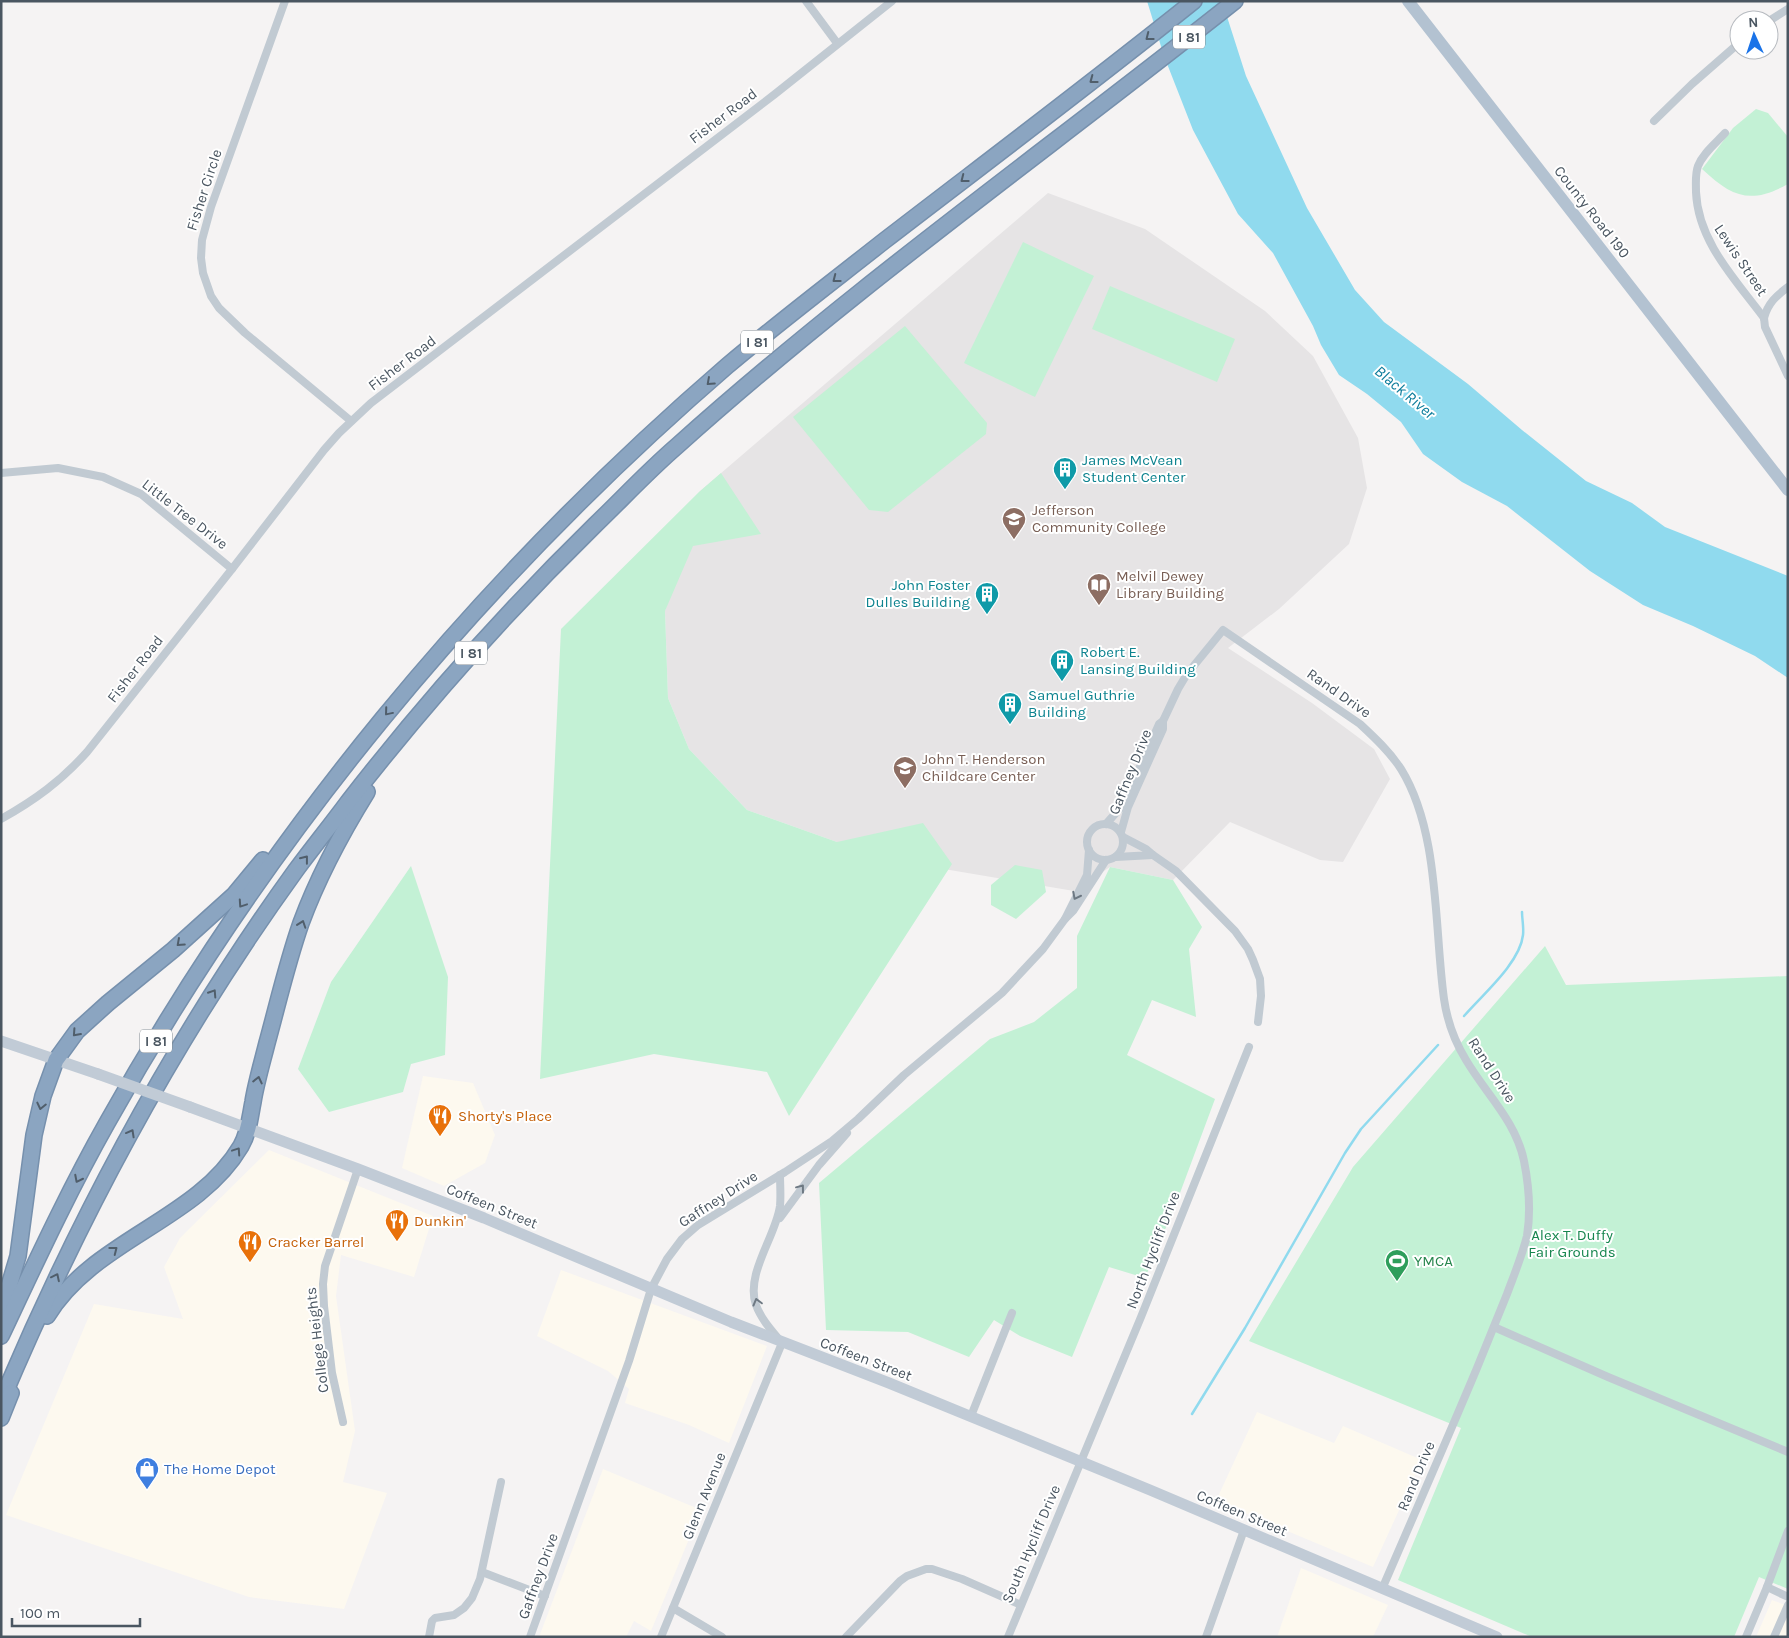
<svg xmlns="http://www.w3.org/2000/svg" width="1789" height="1638" font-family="Karla,sans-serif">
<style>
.commercial{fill:#fdf9ef}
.education{fill:#e6e4e5}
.green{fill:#c3f1d5}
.water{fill:#90daee}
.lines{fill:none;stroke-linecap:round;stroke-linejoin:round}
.stream{stroke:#90daee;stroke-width:2.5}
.motorway-casing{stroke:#7690ad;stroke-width:18}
.minor{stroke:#c1cad2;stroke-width:8}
.secondary{stroke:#c1cbd6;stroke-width:11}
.primary{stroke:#b3c2d1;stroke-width:12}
.motorway{stroke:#8ba5c1;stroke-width:15}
.secondary-bridge{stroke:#c1cbd6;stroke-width:11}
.oneway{stroke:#505e6b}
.oneway2{stroke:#6e7983}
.labels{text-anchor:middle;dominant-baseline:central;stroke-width:4;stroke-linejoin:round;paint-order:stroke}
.shield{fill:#fff;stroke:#808990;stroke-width:1}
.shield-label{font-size:14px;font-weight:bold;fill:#4a5661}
.street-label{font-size:15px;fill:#4a5661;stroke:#fff}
.culture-label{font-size:15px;fill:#0d838f;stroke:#fff;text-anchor:start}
.education-label{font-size:15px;fill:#785e54;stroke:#fff;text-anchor:start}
.food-label{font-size:15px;fill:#c56008;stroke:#fff;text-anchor:start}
.park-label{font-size:15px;fill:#17864f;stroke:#fff}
.leisure-label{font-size:15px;fill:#27864d;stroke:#fff;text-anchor:start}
.shop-label{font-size:15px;fill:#366cbe;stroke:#fff;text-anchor:start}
.water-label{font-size:16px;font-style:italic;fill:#0c7c9b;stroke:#fff}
</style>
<rect width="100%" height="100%" fill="#f5f3f3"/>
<g class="commercial">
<polygon points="423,1076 473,1083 495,1135 485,1163 444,1186 402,1168"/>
<polygon points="269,1150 433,1216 414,1277 341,1255 336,1296 355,1431 343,1482 387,1493 344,1609 249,1597 6,1515 94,1304 183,1319 164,1267 180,1238"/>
<polygon points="561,1270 767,1346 729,1443 689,1425 625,1403 629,1389 608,1371 537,1336"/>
<polygon points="1257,1412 1334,1443 1343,1426 1422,1460 1373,1567 1216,1501"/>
<polygon points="603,1469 701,1510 651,1631 634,1621 626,1637 539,1637"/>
<polygon points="1301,1568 1388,1605 1373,1637 1277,1637"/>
<polygon points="1772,1600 1788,1606 1788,1637 1756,1637"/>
</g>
<polygon class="education" points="1048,193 1145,229 1265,311 1313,356 1358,438 1367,488 1349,544 1279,609 1228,648 1312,703 1374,749 1390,779 1343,862 1320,860 1230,822 1173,880 1110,867 1074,891 932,867 837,842 747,810 689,749 668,698 665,611 699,492"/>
<g class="green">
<path d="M 1756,109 L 1768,113 L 1788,137 L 1788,184 C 1750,205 1732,197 1702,169 L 1733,128 Z"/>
<polygon points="1023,242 1094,276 1035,397 964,363"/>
<polygon points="1110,286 1235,339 1217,382 1092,329"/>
<polygon points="905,326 987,423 986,434 888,512 869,510 793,417"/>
<polygon points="721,473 761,534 693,546 665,611 668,698 689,749 747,810 837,842 923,823 952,864 789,1116 767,1072 654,1054 540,1079 561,629 699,492"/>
<polygon points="1015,865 1042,870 1046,892 1016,919 991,905 991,885"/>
<polygon points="411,866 448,977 445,1055 411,1064 403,1092 329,1112 298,1069 331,982"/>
<polygon points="1110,867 1173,880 1202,927 1189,949 1196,1017 1152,1000 1127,1055 1215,1099 1177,1201 1145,1278 1109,1267 1072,1357 1020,1336 994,1320 969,1357 908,1332 826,1330 819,1183 990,1039 1034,1022 1077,988 1077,936"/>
<polygon points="1545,946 1566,985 1788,976 1788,1589 1759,1577 1734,1637 1532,1637 1398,1580 1461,1428 1249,1341 1353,1167"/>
</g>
<polygon class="water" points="1147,1 1222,1 1246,76 1307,208 1355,290 1384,322 1468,384 1522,430 1586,481 1632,503 1665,527 1788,576 1788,678 1755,656 1693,626 1643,605 1590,571 1507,506 1462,482 1423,454 1401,422 1367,394 1339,375 1321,345 1313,326 1273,253 1238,214 1193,130 1164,56"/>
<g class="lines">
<g class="stream">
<path d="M 1464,1016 C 1482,995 1520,963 1523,935 C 1524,928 1522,919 1522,912"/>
<polyline points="1192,1414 1245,1328 1345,1153 1361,1129 1438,1045"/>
</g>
<g class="motorway-casing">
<g id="motorway">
<polyline points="1,1313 18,1256 34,1135 43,1096 56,1060 77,1031 108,1003 173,950 234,895 263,860"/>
<path d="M 47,1316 C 94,1239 197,1221 241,1146 C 249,1132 250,1117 253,1102 C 256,1083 262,1063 267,1043 C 278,1003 287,963 301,923 C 318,877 341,834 367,792"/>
<path d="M 1,1336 C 35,1264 68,1192 107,1123 C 267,836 478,581 727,366 C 778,323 832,282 884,241 C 988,161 1092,83 1194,1"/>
<path d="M 1,1402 C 79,1217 178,1033 296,870 C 313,847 331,825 348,802 C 425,703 505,613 595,525 C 622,499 648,471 677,446 C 854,287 1049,149 1235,1"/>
<polyline points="1,1418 11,1393"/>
</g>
</g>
<g class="minor">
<polyline points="285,1 211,207 202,240 201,258 203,273 211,296 219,308 245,333 351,421"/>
<polyline points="806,1 837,43"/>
<polyline points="1769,21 1788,9"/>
<polyline points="1654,121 1692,84 1739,43"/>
<path d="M 1725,133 C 1716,143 1703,153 1698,166 C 1695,174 1696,183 1696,192 C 1698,242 1736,280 1764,318 L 1765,327 L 1788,376"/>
<path d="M 1764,318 C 1768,303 1776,296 1788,287"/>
<polyline points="1,473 58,468 103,477 141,494 232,569"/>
<path d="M 1163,721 L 1178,689 L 1187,674 L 1223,630 L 1360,724 C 1375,738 1390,752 1401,769 C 1440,832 1434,927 1444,999 C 1447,1020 1455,1042 1466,1060 C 1486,1094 1516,1121 1524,1161 C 1529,1186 1531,1211 1527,1236 C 1522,1256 1514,1275 1507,1294 C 1497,1319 1487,1343 1477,1368 C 1446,1442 1414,1515 1382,1589"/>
<path d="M 1,819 C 35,800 61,781 87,752 L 232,569 L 324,450 L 339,433 L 371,403 L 775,94 L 892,1"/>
<circle cx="1105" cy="842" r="18"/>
<polyline points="1106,824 1123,805 1159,724 1163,721 1163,729 1128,807 1121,832"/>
<polyline points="1089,850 1087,875 1065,919 1073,911 1106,860"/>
<polyline points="1153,855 1176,871 1235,931 1248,949 1253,960 1260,979 1261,996 1258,1022"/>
<polyline points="1116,857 1153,855 1146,849 1123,837"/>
<polyline points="780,1218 819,1165 847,1133"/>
<polyline points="1494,1327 1608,1377 1788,1452"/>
<polyline points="971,1416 1012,1313"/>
<polyline points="343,1422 332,1373 324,1306 323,1284 325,1266 358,1169"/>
<polyline points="482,1572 545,1596"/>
<polyline points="1767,1587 1788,1597"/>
<polyline points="673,1608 722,1637"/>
<polyline points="429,1637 432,1621 435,1618 454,1615 464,1608 472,1598 480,1579 501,1482"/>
<polyline points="530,1637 629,1361 651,1289 667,1259 682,1239 698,1225 785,1172 832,1141 858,1119 904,1075 1002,993 1043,949 1065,919"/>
<path d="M 661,1637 L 782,1343 C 772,1331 761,1319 756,1305 C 745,1274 776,1236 780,1206 C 781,1196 780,1185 780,1175"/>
<polyline points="846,1637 900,1581 907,1576 926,1569 932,1569 962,1579 1021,1605"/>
<polyline points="1008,1637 1141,1317 1249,1047"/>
<polyline points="1206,1637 1244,1530"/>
<polyline points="1746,1637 1767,1587 1788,1531"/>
<polyline points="1774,1637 1788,1605"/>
</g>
<g class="secondary">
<polyline points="1,1041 98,1074"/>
<polyline points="190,1107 358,1169 484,1218 731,1322 889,1383 1150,1490 1497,1637"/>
</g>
<polyline class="primary" points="1408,1 1788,490"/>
<use href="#motorway" class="motorway"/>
<polyline class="secondary-bridge" points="98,1074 190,1107"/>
</g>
<defs><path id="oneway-chevron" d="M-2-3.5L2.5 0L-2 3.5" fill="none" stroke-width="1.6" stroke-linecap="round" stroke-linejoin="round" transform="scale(1.25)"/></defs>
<g class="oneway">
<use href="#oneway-chevron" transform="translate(1149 37) rotate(142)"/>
<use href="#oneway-chevron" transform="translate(1093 80) rotate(143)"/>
<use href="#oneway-chevron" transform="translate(964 179) rotate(142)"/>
<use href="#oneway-chevron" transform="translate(836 279) rotate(142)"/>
<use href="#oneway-chevron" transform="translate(710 382) rotate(138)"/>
<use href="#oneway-chevron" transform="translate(388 712) rotate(130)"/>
<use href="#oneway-chevron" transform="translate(305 859) rotate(-52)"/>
<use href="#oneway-chevron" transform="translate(242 904) rotate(124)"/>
<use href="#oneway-chevron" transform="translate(302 924) rotate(-71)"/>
<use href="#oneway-chevron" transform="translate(180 943) rotate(138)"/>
<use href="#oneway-chevron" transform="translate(213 993) rotate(-57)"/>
<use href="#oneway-chevron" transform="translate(76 1033) rotate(132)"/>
<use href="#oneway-chevron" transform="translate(258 1080) rotate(-77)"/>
<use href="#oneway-chevron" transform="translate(41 1106) rotate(103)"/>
<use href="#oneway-chevron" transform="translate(131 1133) rotate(-61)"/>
<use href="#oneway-chevron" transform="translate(237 1151) rotate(-56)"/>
<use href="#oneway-chevron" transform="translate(78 1179) rotate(117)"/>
<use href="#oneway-chevron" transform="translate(114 1250) rotate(-38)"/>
<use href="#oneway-chevron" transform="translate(56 1277) rotate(-64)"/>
</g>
<g class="oneway2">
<use href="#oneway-chevron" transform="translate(1076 896) rotate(117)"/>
<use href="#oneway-chevron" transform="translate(801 1188) rotate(-53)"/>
<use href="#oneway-chevron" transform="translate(757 1302) rotate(-105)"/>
</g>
<defs>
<g id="building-pin" transform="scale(1.25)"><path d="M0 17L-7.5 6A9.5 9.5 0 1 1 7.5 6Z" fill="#0f9aa8" stroke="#fff"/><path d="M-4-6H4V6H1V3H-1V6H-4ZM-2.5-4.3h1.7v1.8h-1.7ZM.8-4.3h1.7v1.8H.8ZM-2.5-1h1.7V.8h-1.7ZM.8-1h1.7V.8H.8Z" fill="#fff"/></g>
<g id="university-pin" transform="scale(1.25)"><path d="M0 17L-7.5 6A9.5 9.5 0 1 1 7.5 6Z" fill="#8d6e63" stroke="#fff"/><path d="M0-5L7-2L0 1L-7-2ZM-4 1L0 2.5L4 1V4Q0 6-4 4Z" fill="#fff"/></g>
<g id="library-pin" transform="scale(1.25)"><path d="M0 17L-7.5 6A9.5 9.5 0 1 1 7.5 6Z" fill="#8d6e63" stroke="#fff"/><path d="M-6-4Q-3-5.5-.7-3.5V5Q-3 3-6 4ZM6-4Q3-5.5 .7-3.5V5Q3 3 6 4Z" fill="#fff"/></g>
<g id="school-pin" transform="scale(1.25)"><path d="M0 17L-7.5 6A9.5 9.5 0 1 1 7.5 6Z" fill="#8d6e63" stroke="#fff"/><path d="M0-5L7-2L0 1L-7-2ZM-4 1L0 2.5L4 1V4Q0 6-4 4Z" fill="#fff"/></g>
<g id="restaurant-pin" transform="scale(1.25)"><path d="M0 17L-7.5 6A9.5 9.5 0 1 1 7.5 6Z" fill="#e8710a" stroke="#fff"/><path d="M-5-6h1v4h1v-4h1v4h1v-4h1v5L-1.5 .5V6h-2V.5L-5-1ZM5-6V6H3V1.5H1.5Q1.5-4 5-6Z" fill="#fff"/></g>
<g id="stadium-pin" transform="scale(1.25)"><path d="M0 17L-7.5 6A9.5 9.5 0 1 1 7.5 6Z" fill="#2e9e5b" stroke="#fff"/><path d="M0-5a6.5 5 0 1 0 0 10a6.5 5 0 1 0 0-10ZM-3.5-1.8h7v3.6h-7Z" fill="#fff"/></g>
<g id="shop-pin" transform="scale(1.25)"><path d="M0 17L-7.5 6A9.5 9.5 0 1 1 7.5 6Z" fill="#3f7fe0" stroke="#fff"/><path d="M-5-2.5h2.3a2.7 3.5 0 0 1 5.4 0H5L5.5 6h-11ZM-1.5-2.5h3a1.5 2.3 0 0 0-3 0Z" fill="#fff"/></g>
</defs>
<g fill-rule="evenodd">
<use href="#building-pin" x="1065" y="469"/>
<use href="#university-pin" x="1014" y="519"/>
<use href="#library-pin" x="1099" y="585"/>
<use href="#building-pin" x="987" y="594"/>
<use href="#building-pin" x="1062" y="661"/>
<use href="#building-pin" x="1010" y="704"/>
<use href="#school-pin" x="905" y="768"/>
<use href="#restaurant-pin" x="440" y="1116"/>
<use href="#restaurant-pin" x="397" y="1221"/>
<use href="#restaurant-pin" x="250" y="1242"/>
<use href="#stadium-pin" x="1397" y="1261"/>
<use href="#shop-pin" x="147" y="1469"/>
</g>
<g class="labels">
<g class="shield">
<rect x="1173" y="25.5" width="32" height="23" rx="4"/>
<rect x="741" y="330.5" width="32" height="23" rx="4"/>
<rect x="455" y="641.5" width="32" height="23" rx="4"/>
<rect x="140" y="1029.5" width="32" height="23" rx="4"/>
</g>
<g class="shield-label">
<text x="1189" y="37">I 81</text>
<text x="757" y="342">I 81</text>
<text x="471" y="653">I 81</text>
<text x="156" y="1041">I 81</text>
</g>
<g class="street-label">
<text transform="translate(723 116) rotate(-37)">Fisher Road</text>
<text transform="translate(204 190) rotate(-72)">Fisher Circle</text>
<text transform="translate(1592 212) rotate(52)">County Road 190</text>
<text transform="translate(1741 260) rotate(56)">Lewis Street</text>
<text transform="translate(402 363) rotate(-37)">Fisher Road</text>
<text transform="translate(185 514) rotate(38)">Little Tree Drive</text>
<text transform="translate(135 669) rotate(-52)">Fisher Road</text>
<text transform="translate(1339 693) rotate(35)">Rand Drive</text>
<text transform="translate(1130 772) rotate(-68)">Gaffney Drive</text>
<text transform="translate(1492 1070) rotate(57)">Rand Drive</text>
<text transform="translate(718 1199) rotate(-33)">Gaffney Drive</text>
<text transform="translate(492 1206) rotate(22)">Coffeen Street</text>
<text transform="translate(1153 1250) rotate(-69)">North Hycliff Drive</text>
<text transform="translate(317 1340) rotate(-97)">College Heights</text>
<text transform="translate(866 1359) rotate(21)">Coffeen Street</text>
<text transform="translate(1416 1476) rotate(-67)">Rand Drive</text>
<text transform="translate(704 1496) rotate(-68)">Glenn Avenue</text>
<text transform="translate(1242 1513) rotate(23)">Coffeen Street</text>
<text transform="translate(1031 1544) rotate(-67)">South Hycliff Drive</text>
<text transform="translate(538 1576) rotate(-70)">Gaffney Drive</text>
</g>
<g class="culture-label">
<text x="1082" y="460">James McVean<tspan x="1082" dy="17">Student Center</tspan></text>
<text x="970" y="585" text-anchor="end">John Foster<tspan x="970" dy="17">Dulles Building</tspan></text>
<text x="1080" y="652">Robert E.<tspan x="1080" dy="17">Lansing Building</tspan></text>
<text x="1028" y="695">Samuel Guthrie<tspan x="1028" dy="17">Building</tspan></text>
</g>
<g class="education-label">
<text x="1032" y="510">Jefferson<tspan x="1032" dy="17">Community College</tspan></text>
<text x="1116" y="576">Melvil Dewey<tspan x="1116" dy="17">Library Building</tspan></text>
<text x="922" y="759">John T. Henderson<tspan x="922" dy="17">Childcare Center</tspan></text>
</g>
<g class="food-label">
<text x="458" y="1116">Shorty's Place</text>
<text x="414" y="1221">Dunkin'</text>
<text x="268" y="1242">Cracker Barrel</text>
</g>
<g class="park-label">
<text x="1572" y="1235">Alex T. Duffy<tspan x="1572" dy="17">Fair Grounds</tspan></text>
</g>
<g class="leisure-label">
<text x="1414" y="1261">YMCA</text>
</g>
<g class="shop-label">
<text x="164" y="1469">The Home Depot</text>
</g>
<g class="water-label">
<text transform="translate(1405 392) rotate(40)">Black River</text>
</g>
</g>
<rect width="1789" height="1638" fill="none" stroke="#4a5661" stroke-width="5"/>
<g transform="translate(1754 35) rotate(357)"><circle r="24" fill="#ffffff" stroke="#b7bbc0"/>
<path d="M0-4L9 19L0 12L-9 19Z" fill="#1a73e8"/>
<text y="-8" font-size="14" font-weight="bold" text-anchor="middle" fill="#4a5661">N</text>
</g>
<path d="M12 1618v8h128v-8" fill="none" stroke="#4a5661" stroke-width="2.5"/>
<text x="20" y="1618" font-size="15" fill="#4a5661" stroke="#ffffff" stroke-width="4" paint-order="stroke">100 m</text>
</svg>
